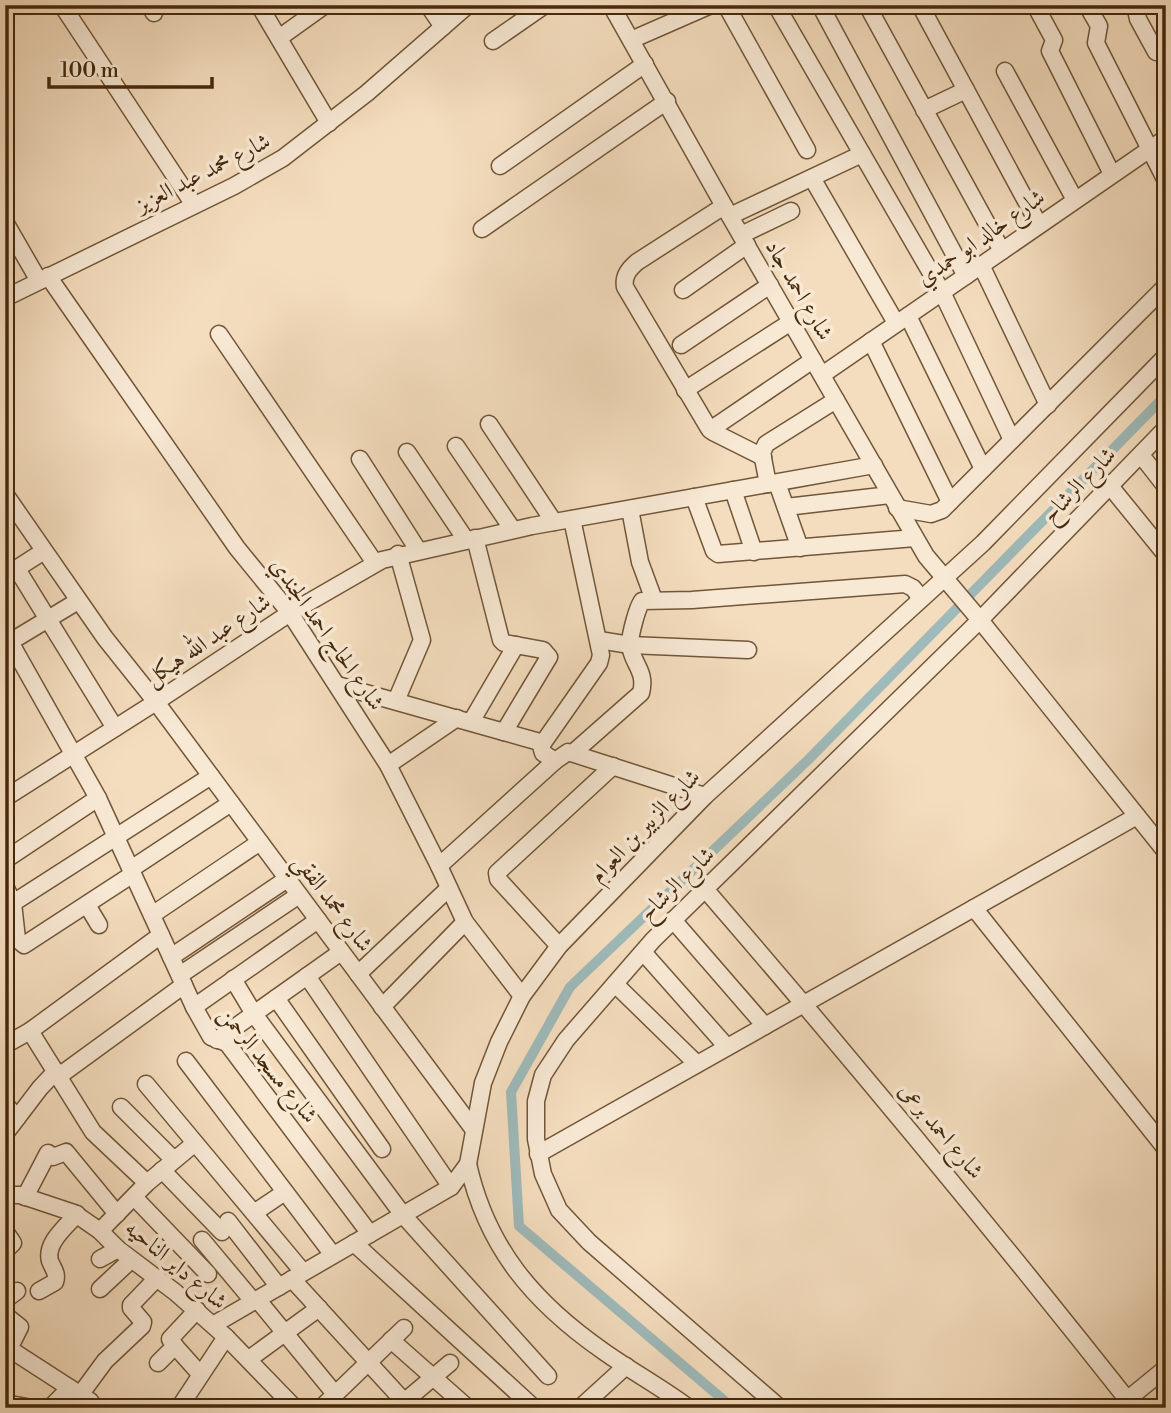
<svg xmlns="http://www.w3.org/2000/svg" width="1171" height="1413" font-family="'Libre Bodoni',Amiri,serif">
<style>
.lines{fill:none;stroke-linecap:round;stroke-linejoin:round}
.canal{stroke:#9ebaba;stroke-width:10}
.minor-casing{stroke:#715638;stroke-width:19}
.minor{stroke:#f8e9d5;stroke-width:16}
.labels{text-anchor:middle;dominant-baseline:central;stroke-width:7;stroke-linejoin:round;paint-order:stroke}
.street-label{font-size:23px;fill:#45290c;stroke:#f8e9d5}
</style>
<rect width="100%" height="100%" fill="#f4ddbe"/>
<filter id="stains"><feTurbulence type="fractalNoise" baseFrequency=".00286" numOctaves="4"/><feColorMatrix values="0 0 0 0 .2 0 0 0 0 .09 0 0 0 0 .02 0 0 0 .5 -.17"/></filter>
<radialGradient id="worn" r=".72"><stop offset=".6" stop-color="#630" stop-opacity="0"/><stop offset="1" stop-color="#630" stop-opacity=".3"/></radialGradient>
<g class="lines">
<polyline class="canal" points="733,1408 519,1226 511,1092 570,987 808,760 1166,395"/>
<g class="minor-casing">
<g id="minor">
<polyline points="62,5 194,205"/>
<polyline points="149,5 154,13"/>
<polyline points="259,5 329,123"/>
<polyline points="428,5 443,27"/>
<polyline points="611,5 724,206 926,556 980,620 1166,852"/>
<polyline points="726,5 807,150"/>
<polyline points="776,5 942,292 1012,440"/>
<polyline points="820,5 966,276"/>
<polyline points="867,5 1002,251"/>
<polyline points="920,5 1039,225"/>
<polyline points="1035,5 1054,40 1050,51 1112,174"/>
<polyline points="1087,5 1099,26 1096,43 1166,181"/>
<polyline points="1135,5 1138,19 1156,52"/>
<polyline points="279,38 325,5"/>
<polyline points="631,40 711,5"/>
<polyline points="493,41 545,5"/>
<polyline points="1005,71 1075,200"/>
<polyline points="924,110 966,90"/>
<polyline points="500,166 645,64"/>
<polyline points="812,178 896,323"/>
<path d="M 724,206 L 637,262 C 629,269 623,276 625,287 L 708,427 L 713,432 L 763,457"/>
<polyline points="730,216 862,154"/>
<polyline points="5,222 39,281"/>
<polyline points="482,229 667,101"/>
<polyline points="741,235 791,211"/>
<polyline points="981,265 1048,405"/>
<polyline points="48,276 237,548 290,613 388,765 439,866 465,922 522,996"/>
<polyline points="683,290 747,245"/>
<polyline points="5,298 234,186 283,158 367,93 468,5"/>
<polyline points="908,316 983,469"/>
<polyline points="219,334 375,563"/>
<polyline points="871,341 950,502"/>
<polyline points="681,345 770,285"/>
<polyline points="822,375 1166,138"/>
<polyline points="685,390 791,322"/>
<polyline points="489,424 554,522"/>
<polyline points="710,430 813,360"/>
<polyline points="456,446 513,530"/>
<polyline points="407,452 466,540"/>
<polyline points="1141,455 1166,487"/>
<polyline points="360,459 418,550"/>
<polyline points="777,483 800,548"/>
<polyline points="768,484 762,453 766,444 836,400"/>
<polyline points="1110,486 1166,555"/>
<polyline points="733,490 754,552"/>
<polyline points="5,494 105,638 156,702 474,1130"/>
<polyline points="694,497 714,551 718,554 915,538"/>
<polyline points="786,507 890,495"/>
<polyline points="897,508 931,514 942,510 1166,286"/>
<polyline points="630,509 640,562 654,600"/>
<polyline points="17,569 115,728"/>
<polyline points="5,576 44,551"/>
<polyline points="5,633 98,798 194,1007 211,1037 227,1043 370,1234"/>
<polyline points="599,640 630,645 748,650"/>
<polyline points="5,645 78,601"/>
<polyline points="337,685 504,732 549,657 543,650 504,643 501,640 475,538"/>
<polyline points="396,701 422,640 398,554"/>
<polyline points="471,722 516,645"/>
<polyline points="504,732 543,743"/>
<path d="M 574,752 L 641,693 C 647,670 631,663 630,644 C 630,635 637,608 642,601 L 692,600 L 905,584 L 913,588 L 921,598"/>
<polyline points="555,761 543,753 541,746 543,743 599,663 601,655 572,519"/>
<polyline points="388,765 457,718"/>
<polyline points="5,798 156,702 290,613 382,560 532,526 874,465"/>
<polyline points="5,860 98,798"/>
<polyline points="439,866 555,761 568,752 705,796"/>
<polyline points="131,869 231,803"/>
<polyline points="5,886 13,903 17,939 24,945 133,874"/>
<path d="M 705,889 C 852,1059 995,1232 1134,1408"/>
<polyline points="13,903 211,776"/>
<polyline points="87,905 99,925"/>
<polyline points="974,908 1166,1149"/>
<polyline points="152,915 260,842"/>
<polyline points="673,920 765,1026"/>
<polyline points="559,946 498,879 497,873 613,766"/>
<polyline points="643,952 727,1047"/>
<polyline points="171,957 287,879"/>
<polyline points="358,974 449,888"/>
<polyline points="180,975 299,895"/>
<polyline points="307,976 451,1187"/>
<polyline points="233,979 254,1014 403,1215 548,1376"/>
<polyline points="615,984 697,1064"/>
<polyline points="276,998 382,1149"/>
<polyline points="194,1007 318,920"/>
<polyline points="382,1007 465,922"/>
<polyline points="30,1031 93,1132 147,1183"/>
<polyline points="217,1040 341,952"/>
<polyline points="5,1045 30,1031 161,935"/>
<polyline points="186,1061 333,1255"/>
<polyline points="59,1076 184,985"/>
<polyline points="146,1084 303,1272"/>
<polyline points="5,1104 17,1118"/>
<polyline points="121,1107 174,1160"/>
<polyline points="5,1134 40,1088 56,1071"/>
<polyline points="538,1154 1137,816"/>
<path d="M 468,1164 C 487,1248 533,1302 603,1351 C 631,1371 661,1387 689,1408"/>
<polyline points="162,1170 222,1232"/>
<polyline points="25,1197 48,1153 53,1157 66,1152 117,1214"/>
<polyline points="134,1197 208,1274"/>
<polyline points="5,1198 12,1195 20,1195 74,1213 100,1231 118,1249 175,1292 226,1337 295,1408"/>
<polyline points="254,1213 285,1192"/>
<polyline points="228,1221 279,1287"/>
<polyline points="5,1231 13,1243 5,1251"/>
<polyline points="100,1231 147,1183 195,1143"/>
<polyline points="202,1240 253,1301"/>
<polyline points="354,1243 534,1408"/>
<polyline points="100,1259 118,1249"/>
<polyline points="292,1279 410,1408"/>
<polyline points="100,1289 131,1260"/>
<path d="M 39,1291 L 55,1282 C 58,1273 53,1269 50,1261 C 45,1243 66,1227 77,1214"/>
<polyline points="257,1299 335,1394"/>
<polyline points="5,1300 17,1291"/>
<polyline points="5,1315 20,1327 9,1349"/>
<polyline points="213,1325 451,1187 468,1164 483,1083 499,1042 522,996 559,946 705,796 983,543 1166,356"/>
<polyline points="391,1340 468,1408"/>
<polyline points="5,1346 90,1401 95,1408"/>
<polyline points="175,1346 200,1374"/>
<polyline points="249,1359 319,1308"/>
<polyline points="158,1363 175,1346 170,1339 197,1310"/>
<polyline points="80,1395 105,1361 142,1326 143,1322 131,1308 131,1305 157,1278"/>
<polyline points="1128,1399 1166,1368"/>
<polyline points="5,1403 32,1408"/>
<polyline points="398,1407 450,1363"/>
<polyline points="50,1408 70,1388"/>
<polyline points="179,1408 226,1337"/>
<polyline points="321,1408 404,1328"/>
<polyline points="580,1408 626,1366"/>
<polyline points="780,1408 589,1242 559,1210 543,1174 536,1139 536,1101 543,1075 566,1040 653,940 980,620 1166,428"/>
</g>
</g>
<use href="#minor" class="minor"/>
</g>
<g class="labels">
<g class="street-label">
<text transform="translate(203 173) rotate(-27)">شارع محمد عبد العزيز</text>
<text transform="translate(981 238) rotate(-35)">شارع خالد ابو حمدي</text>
<text transform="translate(799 290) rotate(60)">شارع احمد جاد</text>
<text transform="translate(1079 485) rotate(-46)">شارع الرشاح</text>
<text transform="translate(327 634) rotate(55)">شارع الحاج احمد الجندي</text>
<text transform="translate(208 640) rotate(-34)">شارع عبد الله هيكل</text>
<text transform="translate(645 826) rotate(-46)">شارع الزبير بن العوام</text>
<text transform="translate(677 884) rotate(-44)">شارع الرشاح</text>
<text transform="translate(333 903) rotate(53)">شارع محمد الفقي</text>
<text transform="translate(268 1065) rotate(51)">شارع مسجد الرحمن</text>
<text transform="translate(941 1131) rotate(50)">شارع احمد برعى</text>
<text transform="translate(176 1265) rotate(40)">شارع داير الناحيه</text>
</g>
</g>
<rect width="1171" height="1413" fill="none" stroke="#f4ddbe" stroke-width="28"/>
<rect x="7" y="7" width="1157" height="1399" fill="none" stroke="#45290c" stroke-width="3.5"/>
<rect x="14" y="14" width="1143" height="1385" fill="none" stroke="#45290c" stroke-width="2"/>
<path d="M49 77v10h163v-10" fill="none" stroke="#45290c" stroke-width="3.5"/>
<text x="60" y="77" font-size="21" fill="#45290c" stroke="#f8e9d5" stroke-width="5" paint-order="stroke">100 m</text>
<rect width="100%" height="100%" filter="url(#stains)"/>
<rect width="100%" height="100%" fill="url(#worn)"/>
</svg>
